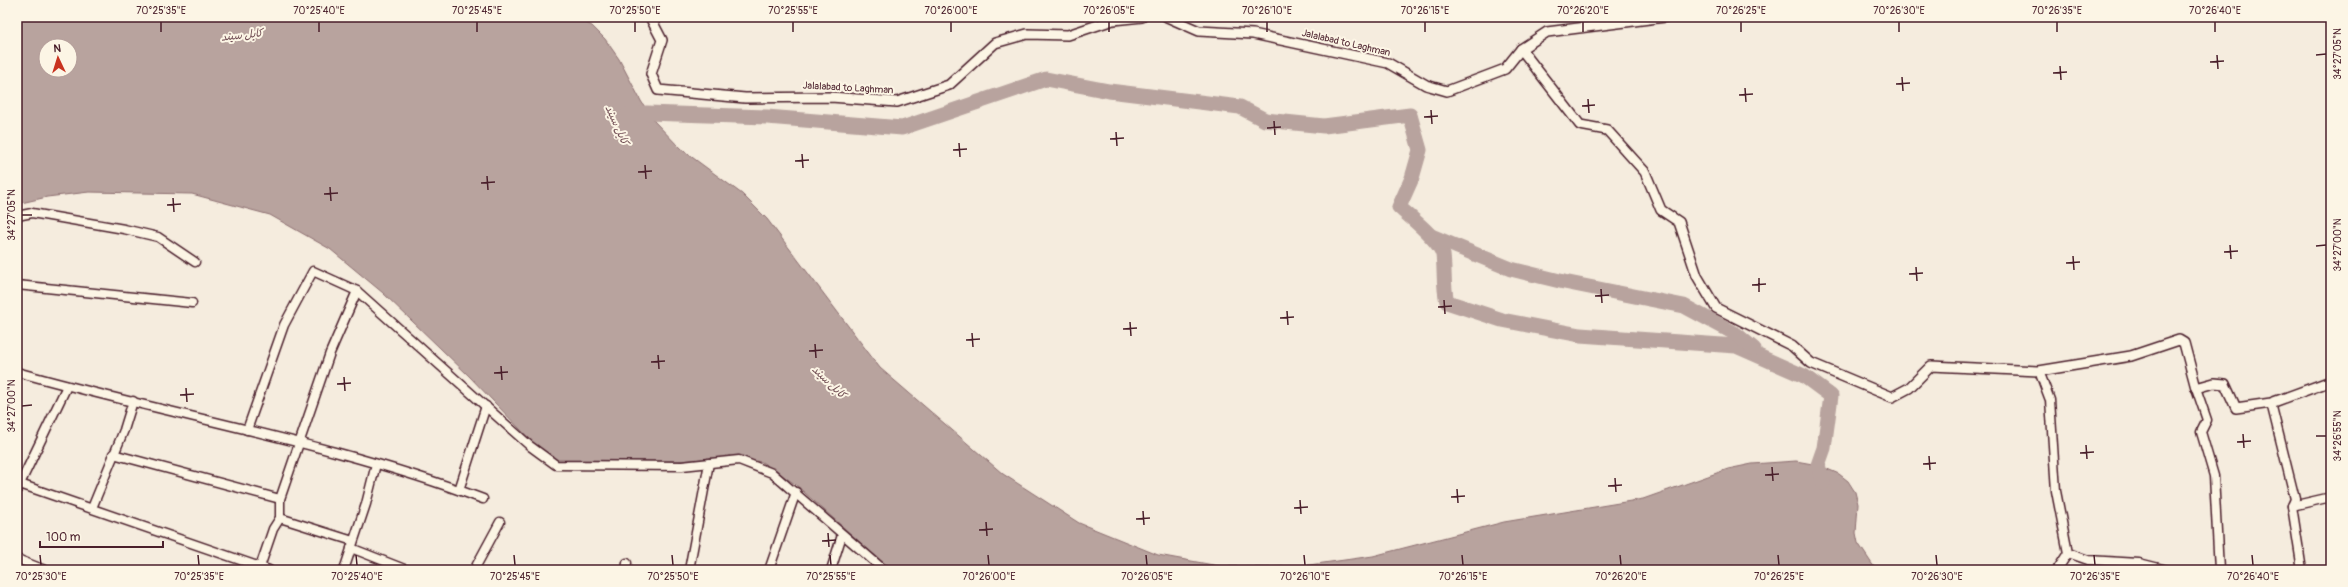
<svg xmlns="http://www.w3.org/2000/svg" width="2348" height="587" font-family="Pangolin,'Playpen Sans Arabic',sans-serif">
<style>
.water{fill:#b8a39e;stroke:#8c6e70;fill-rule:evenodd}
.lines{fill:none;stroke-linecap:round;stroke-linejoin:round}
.river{stroke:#b8a39e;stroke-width:15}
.minor-casing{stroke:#4a1f2b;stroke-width:11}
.tertiary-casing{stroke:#4a1f2b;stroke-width:12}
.minor{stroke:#fcf5e5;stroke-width:8}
.tertiary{stroke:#fcf5e5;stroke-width:9}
.ticks{fill:none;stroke:#4a1f2b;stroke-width:1.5}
.labels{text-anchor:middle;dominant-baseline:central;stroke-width:4;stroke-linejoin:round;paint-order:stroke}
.street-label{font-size:10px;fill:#4a1f2b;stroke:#fcf5e5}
.water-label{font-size:11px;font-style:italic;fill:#704d53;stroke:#fcf5e5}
.neatline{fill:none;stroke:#4a1f2b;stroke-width:1.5}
.ticks-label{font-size:10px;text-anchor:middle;fill:#4a1f2b}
</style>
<rect width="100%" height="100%" fill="#f5ecde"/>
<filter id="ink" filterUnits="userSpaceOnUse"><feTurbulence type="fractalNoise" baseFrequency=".025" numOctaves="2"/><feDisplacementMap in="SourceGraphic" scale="8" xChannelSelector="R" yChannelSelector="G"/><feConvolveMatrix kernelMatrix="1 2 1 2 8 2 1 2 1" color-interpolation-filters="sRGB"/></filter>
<g filter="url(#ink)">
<path class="water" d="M 17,17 L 575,17 L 592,26 L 605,39 L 619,59 L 641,101 L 654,121 L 681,149 L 742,194 L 767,219 L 880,368 L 1003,474 L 1079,523 L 1158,555 L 1219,566 L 1266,568 L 1309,565 L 1373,556 L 1504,522 L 1643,499 L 1728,469 L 1752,464 L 1796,461 L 1818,465 L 1839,474 L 1848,481 L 1855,492 L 1858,504 L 1856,533 L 1858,543 L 1876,570 L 1758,570 L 1731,566 L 1688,570 L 891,570 L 795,484 L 762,462 L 730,457 L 678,461 L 555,461 L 545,455 L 469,376 L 383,293 L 330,249 L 270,215 L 192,194 L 89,192 L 47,197 L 17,204 ZM 46,46 L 70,46 L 70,70 L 46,70 Z"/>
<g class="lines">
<g class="river">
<path d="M 627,115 L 647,113 L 767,117 L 902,128 L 1046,79 L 1109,91 L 1240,107 L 1265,120 L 1324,126 L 1410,115 L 1420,150 L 1412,178 L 1399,207 C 1410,217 1440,240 1443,255 C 1445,271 1443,286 1447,302 L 1502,320 L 1580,335 L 1736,346 L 1804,376 L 1831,396 L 1824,448 L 1818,465 L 1823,483"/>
<polyline points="1431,236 1511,269 1564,282 1684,306 1736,334 1754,349"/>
</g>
<g class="minor-casing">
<g id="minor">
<polyline points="17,216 32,213 124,229 158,237 195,262"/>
<polyline points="17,285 192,303"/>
<polyline points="2039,371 2050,400 2056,491 2068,553 2088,560 2139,563 2167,570"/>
<path d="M 17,372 C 172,416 332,442 483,499"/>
<polyline points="2196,388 2207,420 2201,432 2214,476 2219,570"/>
<polyline points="2271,403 2295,499 2292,506 2302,570"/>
<polyline points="247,430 284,325 313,271 357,291 530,446 556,465 682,466 739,460 772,473 884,570"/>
<polyline points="113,454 280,499"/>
<polyline points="17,483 269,570"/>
<polyline points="17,490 67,386"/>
<polyline points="459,490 486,406"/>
<polyline points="2292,506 2331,497"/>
<polyline points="92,508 124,430 133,401"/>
<polyline points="280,518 353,541"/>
<polyline points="351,548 407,570"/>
<polyline points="17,559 45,570"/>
<polyline points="259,570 273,529 280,518 280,499 330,353 357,291"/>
<polyline points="344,570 366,504 376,464"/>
<polyline points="474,570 500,522"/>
<polyline points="626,570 627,563"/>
<polyline points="689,570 709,463"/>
<polyline points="769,570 796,492"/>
<polyline points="831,570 842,535"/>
<polyline points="2057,570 2068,553"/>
</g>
</g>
<g class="tertiary-casing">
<g id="tertiary">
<polyline points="650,17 662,40 651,74 658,90 745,98 831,97 897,102 949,85 995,43 1027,34 1068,35 1113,20 1142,17"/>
<polyline points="1167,17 1199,31 1253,34 1388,63 1426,85 1447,91 1505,69 1521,49 1547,32 1665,17"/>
<polyline points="1521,49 1580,125 1607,130 1645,172 1661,210 1679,222 1697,276 1716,308 1792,346 1811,363 1892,397 1909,388 1931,366 2039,371 2131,356 2179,340 2184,343 2196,388 2214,383 2225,384 2236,408 2271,403 2331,381"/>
</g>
</g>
<use href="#minor" class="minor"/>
<use href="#tertiary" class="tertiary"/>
</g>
</g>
<path class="ticks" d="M 161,22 L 161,32M 319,22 L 319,32M 477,22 L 477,32M 635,22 L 635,32M 793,22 L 793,32M 951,22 L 951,32M 1109,22 L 1109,32M 1267,22 L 1267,32M 1425,22 L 1425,32M 1583,22 L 1583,32M 1741,22 L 1741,32M 1899,22 L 1899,32M 2057,22 L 2057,32M 2215,22 L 2215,32M 2217,55 L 2218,69M 2316,55 L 2326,54M 2210,62 L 2224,61M 2060,66 L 2061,80M 2053,73 L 2067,72M 1902,77 L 1903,91M 1896,84 L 1910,83M 1745,88 L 1746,102M 1739,95 L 1753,94M 1588,99 L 1589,113M 1582,106 L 1595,105M 1431,110 L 1432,124M 1424,117 L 1438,116M 1274,121 L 1275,135M 1267,128 L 1281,127M 1116,132 L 1117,146M 1110,139 L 1124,138M 959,143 L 960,157M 953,150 L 967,149M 802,154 L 803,168M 795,161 L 809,160M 645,165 L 646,179M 638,172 L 652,171M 487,176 L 488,190M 481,183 L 495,182M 330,187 L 331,201M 324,194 L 338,193M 173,198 L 174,212M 167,205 L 181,204M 22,215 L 32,215M 2230,245 L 2231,259M 2316,246 L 2326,245M 2224,252 L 2238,251M 2073,256 L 2074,270M 2066,263 L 2080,262M 1916,267 L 1917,281M 1909,274 L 1923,273M 1759,278 L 1759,292M 1752,285 L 1766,284M 1601,289 L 1602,303M 1595,296 L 1609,295M 1444,300 L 1445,314M 1438,307 L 1452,306M 1287,311 L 1288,325M 1280,318 L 1294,317M 1130,322 L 1131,336M 1123,329 L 1137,328M 972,333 L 973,347M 966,340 L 980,339M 815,344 L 816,358M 809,351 L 823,350M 658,355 L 659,369M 651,362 L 665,361M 501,366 L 502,380M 494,373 L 508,372M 344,377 L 345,391M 337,384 L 351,383M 186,388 L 187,402M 180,395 L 194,394M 22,406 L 32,405M 2243,434 L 2244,448M 2316,436 L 2326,436M 2237,442 L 2251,441M 2086,445 L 2087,459M 2080,453 L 2094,452M 1929,456 L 1930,470M 1923,464 L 1936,463M 1772,467 L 1773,481M 1765,475 L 1779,474M 1615,478 L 1616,492M 1608,486 L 1622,485M 1457,489 L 1458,503M 1451,497 L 1465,496M 1300,500 L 1301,514M 1294,508 L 1308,507M 1143,511 L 1144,525M 1136,519 L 1150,518M 986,522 L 987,536M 979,530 L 993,529M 828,533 L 829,547M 822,541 L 836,540M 40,555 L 41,565M 198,555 L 199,565M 356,555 L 357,565M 514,555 L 515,565M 672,555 L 673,565M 830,555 L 831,565M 988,555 L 989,565M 1146,555 L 1147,565M 1304,555 L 1305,565M 1462,555 L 1463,565M 1620,555 L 1621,565M 1778,555 L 1779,565M 1936,555 L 1937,565M 2094,555 L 2095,565M 2252,555 L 2253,565"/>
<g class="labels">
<g class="street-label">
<text transform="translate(1346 43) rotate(13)">Jalalabad to Laghman</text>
<text transform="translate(848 88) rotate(3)">Jalalabad to Laghman</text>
</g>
<g class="water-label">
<text transform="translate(242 35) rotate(-6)">کابل سيند</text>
<text transform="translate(617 125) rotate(66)">کابل سيند</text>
<text transform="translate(829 382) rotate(44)">کابل سيند</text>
</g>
</g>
<rect width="2348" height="587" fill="none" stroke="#fcf5e5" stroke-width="44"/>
<g transform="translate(58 58) rotate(356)"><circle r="19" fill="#fcf5e5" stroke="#b59f9b"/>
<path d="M0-3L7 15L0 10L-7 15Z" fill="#c8321e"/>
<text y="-6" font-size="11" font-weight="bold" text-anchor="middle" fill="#4a1f2b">N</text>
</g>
<path d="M40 541v6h123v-6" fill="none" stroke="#4a1f2b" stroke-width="2"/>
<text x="46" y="541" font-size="12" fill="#4a1f2b" stroke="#fcf5e5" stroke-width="3" paint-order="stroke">100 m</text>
<rect x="22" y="22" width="2304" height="543" class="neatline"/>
<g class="ticks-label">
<text x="161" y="14">70°25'35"E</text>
<text x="319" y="14">70°25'40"E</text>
<text x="477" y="14">70°25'45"E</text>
<text x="635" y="14">70°25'50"E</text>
<text x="793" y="14">70°25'55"E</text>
<text x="951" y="14">70°26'00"E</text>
<text x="1109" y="14">70°26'05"E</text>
<text x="1267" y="14">70°26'10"E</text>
<text x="1425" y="14">70°26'15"E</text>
<text x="1583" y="14">70°26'20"E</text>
<text x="1741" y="14">70°26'25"E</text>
<text x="1899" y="14">70°26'30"E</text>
<text x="2057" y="14">70°26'35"E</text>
<text x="2215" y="14">70°26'40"E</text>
<text transform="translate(2337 54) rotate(-90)" y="4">34°27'05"N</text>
<text transform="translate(11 215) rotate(-90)" y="4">34°27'05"N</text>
<text transform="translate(2337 245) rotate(-90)" y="4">34°27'00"N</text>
<text transform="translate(11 406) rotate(-90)" y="4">34°27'00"N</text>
<text transform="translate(2337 436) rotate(-90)" y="4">34°26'55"N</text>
<text x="41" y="580">70°25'30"E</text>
<text x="199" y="580">70°25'35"E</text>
<text x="357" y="580">70°25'40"E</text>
<text x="515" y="580">70°25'45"E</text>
<text x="673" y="580">70°25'50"E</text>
<text x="831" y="580">70°25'55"E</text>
<text x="989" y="580">70°26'00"E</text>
<text x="1147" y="580">70°26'05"E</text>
<text x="1305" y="580">70°26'10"E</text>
<text x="1463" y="580">70°26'15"E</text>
<text x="1621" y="580">70°26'20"E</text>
<text x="1779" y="580">70°26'25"E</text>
<text x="1937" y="580">70°26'30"E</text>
<text x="2095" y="580">70°26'35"E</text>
<text x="2253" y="580">70°26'40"E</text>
</g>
</svg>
